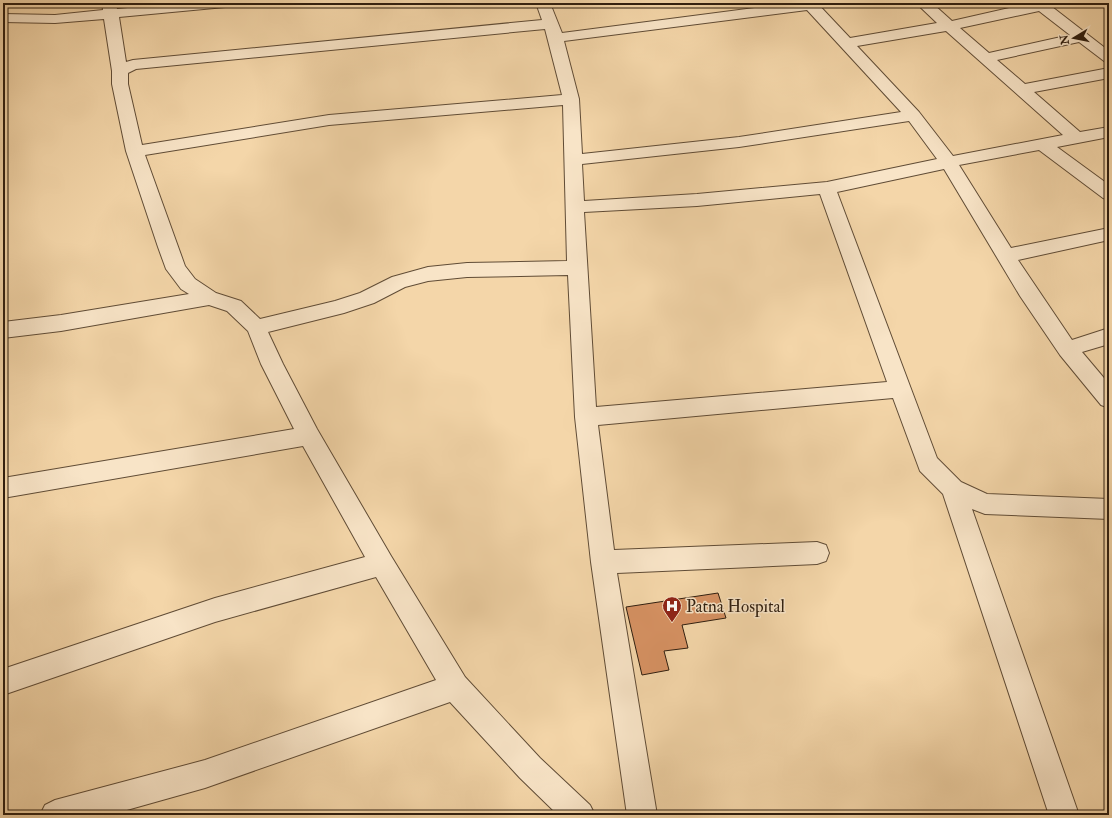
<svg xmlns="http://www.w3.org/2000/svg" width="1112" height="818" font-family="'IM FELL Double Pica',serif">
<style>
.building{fill:#d79263;stroke:#2f1e0f}
.lines{fill:none;stroke-linecap:round;stroke-linejoin:round}
.street-casing{stroke:#604c36;stroke-width:2}
.street{fill:#f8e4c7;fill-rule:evenodd}
.labels{text-anchor:middle;dominant-baseline:central;stroke-width:3;stroke-linejoin:round;paint-order:stroke}
.poi-label{font-size:17px;fill:#2f1e0f;stroke:#f8e4c7;text-anchor:start}
</style>
<rect width="100%" height="100%" fill="#f4d6a9"/>
<filter id="stains"><feTurbulence type="fractalNoise" baseFrequency=".005" numOctaves="4"/><feColorMatrix values="0 0 0 0 .2 0 0 0 0 .09 0 0 0 0 .02 0 0 0 .5 -.17"/></filter>
<radialGradient id="worn" r=".72"><stop offset=".6" stop-color="#630" stop-opacity="0"/><stop offset="1" stop-color="#630" stop-opacity=".3"/></radialGradient>
<polygon class="building" points="718,593 726,618 682,625 688,648 664,651 669,670 642,675 626,607"/>
<g class="lines">
<g class="street-casing">
<path id="street" d="M 102,3 L 116,3 L 117,9 L 179,3 L 232,3 L 230,6 L 225,7 L 119,17 L 126,62 L 133,60 L 542,20 L 536,3 L 550,3 L 562,33 L 793,3 L 817,3 L 850,38 L 937,23 L 916,3 L 932,3 L 952,21 L 1031,3 L 1047,3 L 1109,51 L 1109,63 L 1104,61 L 1079,42 L 997,60 L 1025,84 L 1109,68 L 1109,78 L 1034,92 L 1080,132 L 1109,127 L 1109,137 L 1057,147 L 1109,185 L 1109,200 L 1103,198 L 1039,150 L 959,165 L 1011,248 L 1109,228 L 1109,240 L 1018,260 L 1072,340 L 1109,328 L 1109,344 L 1082,352 L 1109,384 L 1109,408 L 1101,405 L 1060,355 L 1020,296 L 944,169 L 837,192 L 937,458 L 961,482 L 987,494 L 1109,499 L 1109,519 L 985,514 L 972,509 L 1079,815 L 1049,815 L 943,494 L 920,471 L 893,398 L 598,425 L 614,550 L 817,542 L 826,545 L 829,553 L 826,561 L 817,564 L 617,573 L 657,815 L 627,815 L 591,562 L 575,417 L 568,275 L 467,277 L 428,281 L 405,287 L 374,303 L 344,313 L 268,332 L 283,364 L 317,429 L 391,556 L 465,677 L 540,758 L 590,805 L 595,815 L 558,815 L 520,778 L 450,702 L 205,788 L 109,815 L 40,815 L 45,805 L 55,800 L 205,760 L 436,680 L 376,577 L 215,622 L 3,695 L 3,669 L 215,598 L 365,557 L 303,446 L 3,498 L 3,478 L 294,429 L 261,364 L 248,331 L 227,311 L 209,305 L 61,331 L 3,338 L 3,322 L 61,315 L 189,294 L 181,289 L 166,269 L 158,247 L 126,151 L 112,84 L 112,71 L 104,19 L 55,23 L 3,22 L 3,14 L 55,15 L 103,10 ZM 807,10 L 901,112 L 739,137 L 582,154 L 579,99 L 564,41 ZM 1039,11 L 1070,35 L 989,53 L 960,28 ZM 545,29 L 562,95 L 329,115 L 142,145 L 128,84 L 128,73 L 136,69 ZM 946,31 L 1063,135 L 953,156 L 919,112 L 857,46 ZM 563,105 L 567,261 L 467,263 L 428,267 L 392,277 L 360,293 L 335,301 L 260,319 L 241,301 L 216,293 L 195,279 L 185,266 L 145,155 L 329,125 ZM 909,121 L 937,159 L 827,182 L 697,194 L 584,201 L 582,164 L 739,147 ZM 820,194 L 887,382 L 596,407 L 584,212 L 697,206 Z"/>
</g>
<use href="#street" class="street"/>
</g>
<defs>
<g id="hospital-pin" transform="scale(1)"><path d="M0 17L-7.5 6A9.5 9.5 0 1 1 7.5 6Z" fill="#8f2418" stroke="#f8e4c7"/><path d="M-5-5h3v3.5h4V-5h3V5h-3V1.5h-4V5h-3Z" fill="#fff"/></g>
</defs>
<g fill-rule="evenodd">
<use href="#hospital-pin" x="672" y="606"/>
</g>
<g class="labels">
<g class="poi-label">
<text x="686" y="606">Patna Hospital</text>
</g>
</g>
<rect width="1112" height="818" fill="none" stroke="#f4d6a9" stroke-width="16"/>
<rect x="4" y="4" width="1104" height="810" fill="none" stroke="#2f1e0f" stroke-width="2"/>
<rect x="8" y="8" width="1096" height="802" fill="none" stroke="#2f1e0f"/>
<g transform="translate(1074 38) rotate(260)" stroke="#f8e4c7" stroke-width="3" paint-order="stroke">
<path d="M0-3L7 15L0 10L-7 15Z" fill="#2f1e0f"/>
<text y="-6" font-size="11" font-weight="bold" text-anchor="middle" fill="#2f1e0f">N</text>
</g>
<rect width="100%" height="100%" filter="url(#stains)"/>
<rect width="100%" height="100%" fill="url(#worn)"/>
</svg>
